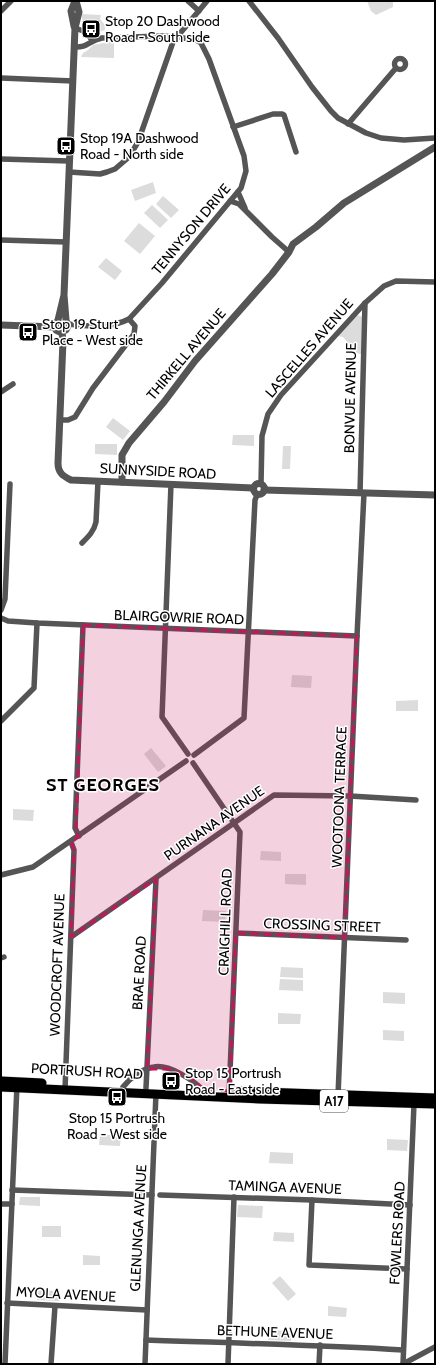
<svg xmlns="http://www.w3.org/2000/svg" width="436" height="1365" font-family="Cabin,sans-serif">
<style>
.green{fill:#dcdcdc}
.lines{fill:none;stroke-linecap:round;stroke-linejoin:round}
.trunk-casing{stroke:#dbdbdb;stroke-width:10}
.minor{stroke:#555;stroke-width:5.5}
.tertiary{stroke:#555;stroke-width:7}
.trunk{stroke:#000;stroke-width:9}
.marked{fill:#c2185b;fill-opacity:0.2;stroke:#c2185b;stroke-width:3;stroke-dasharray:8 5;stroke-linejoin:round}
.labels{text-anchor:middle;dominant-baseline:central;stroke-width:3;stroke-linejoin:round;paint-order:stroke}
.shield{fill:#fff;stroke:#4c4c4c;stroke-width:1}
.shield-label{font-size:13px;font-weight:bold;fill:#000}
.poi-label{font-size:14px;fill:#000;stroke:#fff;text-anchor:start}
.street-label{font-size:14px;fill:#000;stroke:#fff}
.district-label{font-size:18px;font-weight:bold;letter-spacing:1px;fill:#000;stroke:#fff}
</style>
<rect width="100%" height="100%" fill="#fff"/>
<g class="green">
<polygon points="367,1 393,1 393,7 376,15 371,11"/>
<polygon points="82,14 101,15 100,19 105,25 105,30 95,33 82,19"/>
<polygon points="114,41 114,58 81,57 83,53 88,50 93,45"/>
<polygon points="153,182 156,193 135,201 131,190"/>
<polygon points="163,196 179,210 171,218 156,204"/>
<polygon points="152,205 168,220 160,228 144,213"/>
<polygon points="139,223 155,236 140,254 124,241"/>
<polygon points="106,258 122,271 115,280 98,267"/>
<polygon points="356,315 361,316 362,318 361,354 356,353 354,349 343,337 337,336"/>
<polygon points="113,418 130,431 123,440 106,427"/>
<polygon points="233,435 254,435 254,446 232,445"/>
<polygon points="95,444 117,444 117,455 95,454"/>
<polygon points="283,446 291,446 290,469 282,469"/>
<polygon points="292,675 312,676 311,688 291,687"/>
<polygon points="418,700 418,711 396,711 396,701"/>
<polygon points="151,748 166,766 158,772 144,754"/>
<polygon points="13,809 34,810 33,821 13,820"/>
<polygon points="261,851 281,852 281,861 260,860"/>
<polygon points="285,874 306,874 306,885 285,884"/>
<polygon points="203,910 226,911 225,922 202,921"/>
<polygon points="281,967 303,968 303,978 280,977"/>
<polygon points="280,979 303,980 303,991 279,990"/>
<polygon points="383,992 405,993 405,1004 383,1003"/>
<polygon points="278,1013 301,1014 300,1024 278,1024"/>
<polygon points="383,1030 404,1031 404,1041 383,1040"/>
<polygon points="100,1135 121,1135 120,1146 99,1145"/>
<polygon points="387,1139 408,1140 407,1151 387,1150"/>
<polygon points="270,1152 293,1153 293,1164 269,1163"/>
<polygon points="20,1197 40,1197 40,1206 19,1205"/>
<polygon points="238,1205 263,1206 262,1218 237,1217"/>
<rect x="42" y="1226" width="19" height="11"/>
<polygon points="274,1232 294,1233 294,1242 273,1241"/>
<polygon points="83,1255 100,1256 100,1265 83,1265"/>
<polygon points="280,1276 296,1294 288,1301 272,1283"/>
<polygon points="37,1290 60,1291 59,1301 37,1300"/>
<polygon points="328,1306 347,1308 346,1317 328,1316"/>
<polygon points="269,1330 292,1331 291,1341 268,1340"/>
</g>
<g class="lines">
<g class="trunk-casing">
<g id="trunk">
<polyline points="1,1081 42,1083"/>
<polyline points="1,1087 260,1099 435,1104"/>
<polyline points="234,1091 435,1098"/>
</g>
</g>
<g class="minor">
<polyline points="188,1 199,11"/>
<polyline points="249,1 278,38 312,87 331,111 338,118 366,133 381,138 404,140 435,138"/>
<polyline points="1,11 11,1"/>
<polyline points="75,28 86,32 92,40"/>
<path d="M 74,47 C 88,48 88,41 102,38 L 162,36 L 177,37 L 207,1"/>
<circle cx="400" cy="64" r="5.5"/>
<polyline points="1,78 73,81"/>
<polyline points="348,124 396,68"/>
<polyline points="233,127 273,114 282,114 284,115 296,152"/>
<polyline points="1,159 69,161"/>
<polyline points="238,192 245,208"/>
<polyline points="230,201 239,204 272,237 289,252"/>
<polyline points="1,240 66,242"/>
<path d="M 68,324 C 89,326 110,329 129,319 L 162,283 L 241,188 L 246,171 L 244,156 L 209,59 L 201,43 L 196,40 L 177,37 L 173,42 L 138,142 L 129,157 L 115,169 L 107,172 L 100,174 L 69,172"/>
<polyline points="1,392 13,384"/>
<polyline points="60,420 68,420 75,417 93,388 134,334 135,326 129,319"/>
<polyline points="171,484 162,717 188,754"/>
<polyline points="261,484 262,436 268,414 281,395 365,303 384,286 396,281 435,282"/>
<polyline points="360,493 365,303"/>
<path d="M 82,543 C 89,536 94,531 96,522 L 98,481"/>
<polyline points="1,610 5,599 10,484"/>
<polyline points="1,618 8,621 37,623 357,636"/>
<polyline points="1,721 34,688 37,623"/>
<polyline points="194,755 244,718 255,500 257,495"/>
<polyline points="193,763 240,832 229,1096"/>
<polyline points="79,836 75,828 83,625"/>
<polyline points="1,875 33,867 186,761"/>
<polyline points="236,933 406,940"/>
<polyline points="71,937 274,795 350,796 416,800"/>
<polyline points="1,958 4,957"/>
<path d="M 123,1087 C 130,1078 143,1068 154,1067 C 169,1064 193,1080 203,1090"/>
<polyline points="146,1088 156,879"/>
<polyline points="65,1090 74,850 71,842"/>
<polyline points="338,1096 357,636 364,493"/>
<polyline points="12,1190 152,1195"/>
<polyline points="160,1195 312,1200 410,1205"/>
<polyline points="312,1200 309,1265 407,1269"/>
<polyline points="1,1204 12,1204"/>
<polyline points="7,1303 147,1310"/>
<path d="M 146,1340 C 232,1343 318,1345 403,1350"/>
<polyline points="5,1364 17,1085"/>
<polyline points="51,1364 55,1306"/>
<polyline points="145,1364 156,1093"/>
<polyline points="228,1364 234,1197"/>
<polyline points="319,1364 320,1345"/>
<polyline points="403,1364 414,1104"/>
<polyline points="403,1364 435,1347"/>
</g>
<g class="tertiary">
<polyline points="74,26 71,11 75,1"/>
<polyline points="64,295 58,320 55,325 56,330 60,332 66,330 68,326 66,320 64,295 75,28 79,12 76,1"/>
<polyline points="1,325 55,327"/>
<path d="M 62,332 L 63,341 L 58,463 C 58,473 63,476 71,480 L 253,488"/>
<polyline points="122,482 122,455 129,443 164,402 195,361 272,274 289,252 293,244 316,227 344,203 435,147"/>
<circle cx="259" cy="489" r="5.5"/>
<polyline points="264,490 435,495"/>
</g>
<use href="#trunk" class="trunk"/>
</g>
<path class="marked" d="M 83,625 L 357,636 L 345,938 L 236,933 L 230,1091 L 203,1090 L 193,1080 L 169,1069 L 147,1069 L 156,879 L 71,937 L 74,850 L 71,842 L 78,837 L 76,831 Z"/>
<defs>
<g id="bus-square" transform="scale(1)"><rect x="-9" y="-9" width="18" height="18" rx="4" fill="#000" stroke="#fff"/><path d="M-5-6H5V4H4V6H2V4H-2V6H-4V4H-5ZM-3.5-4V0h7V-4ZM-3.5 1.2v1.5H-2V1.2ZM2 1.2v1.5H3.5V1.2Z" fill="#fff"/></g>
</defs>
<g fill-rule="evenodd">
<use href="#bus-square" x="91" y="29"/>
<use href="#bus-square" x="66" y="146"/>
<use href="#bus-square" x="28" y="332"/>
<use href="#bus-square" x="171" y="1081"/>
<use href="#bus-square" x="117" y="1097"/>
</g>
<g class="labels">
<rect class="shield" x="320" y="1090" width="28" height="22" rx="3"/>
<g class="shield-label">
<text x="334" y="1101">A17</text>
</g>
<g class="poi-label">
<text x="105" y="21">Stop 20 Dashwood<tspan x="105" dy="16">Road - South side</tspan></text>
<text x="80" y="138">Stop 19A Dashwood<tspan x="80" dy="16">Road - North side</tspan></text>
<text x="42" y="324">Stop 19 Sturt<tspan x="42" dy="16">Place - West side</tspan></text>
<text x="185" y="1073">Stop 15 Portrush<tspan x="185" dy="16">Road - East side</tspan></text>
<text x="117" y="1118" text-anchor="middle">Stop 15 Portrush<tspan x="117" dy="16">Road - West side</tspan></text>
</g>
<g class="street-label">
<text transform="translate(191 229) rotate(-50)">TENNYSON DRIVE</text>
<text transform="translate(309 348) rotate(-49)">LASCELLES AVENUE</text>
<text transform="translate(186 354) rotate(-50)">THIRKELL AVENUE</text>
<text transform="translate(350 398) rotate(-89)">BONVUE AVENUE</text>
<text transform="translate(158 471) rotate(3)">SUNNYSIDE ROAD</text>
<text transform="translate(179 617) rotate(2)">BLAIRGOWRIE ROAD</text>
<text transform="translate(339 797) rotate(-88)">WOOTOONA TERRACE</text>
<text transform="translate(214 823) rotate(-35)">PURNANA AVENUE</text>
<text transform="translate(225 922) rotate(-88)">CRAIGHILL ROAD</text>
<text transform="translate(322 925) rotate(2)">CROSSING STREET</text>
<text transform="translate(57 965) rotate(-88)">WOODCROFT AVENUE</text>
<text transform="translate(139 973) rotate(-87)">BRAE ROAD</text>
<text transform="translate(87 1071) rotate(3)">PORTRUSH ROAD</text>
<text transform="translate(285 1187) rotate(2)">TAMINGA AVENUE</text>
<text transform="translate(138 1228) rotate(-87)">GLENUNGA AVENUE</text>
<text transform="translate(397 1233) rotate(-87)">FOWLERS ROAD</text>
<text transform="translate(66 1294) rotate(3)">MYOLA AVENUE</text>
<text transform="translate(275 1332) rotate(2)">BETHUNE AVENUE</text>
</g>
<g class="district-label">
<text x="103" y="785">ST GEORGES</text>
</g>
</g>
<rect width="436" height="1365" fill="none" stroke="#000000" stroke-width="4"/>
</svg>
